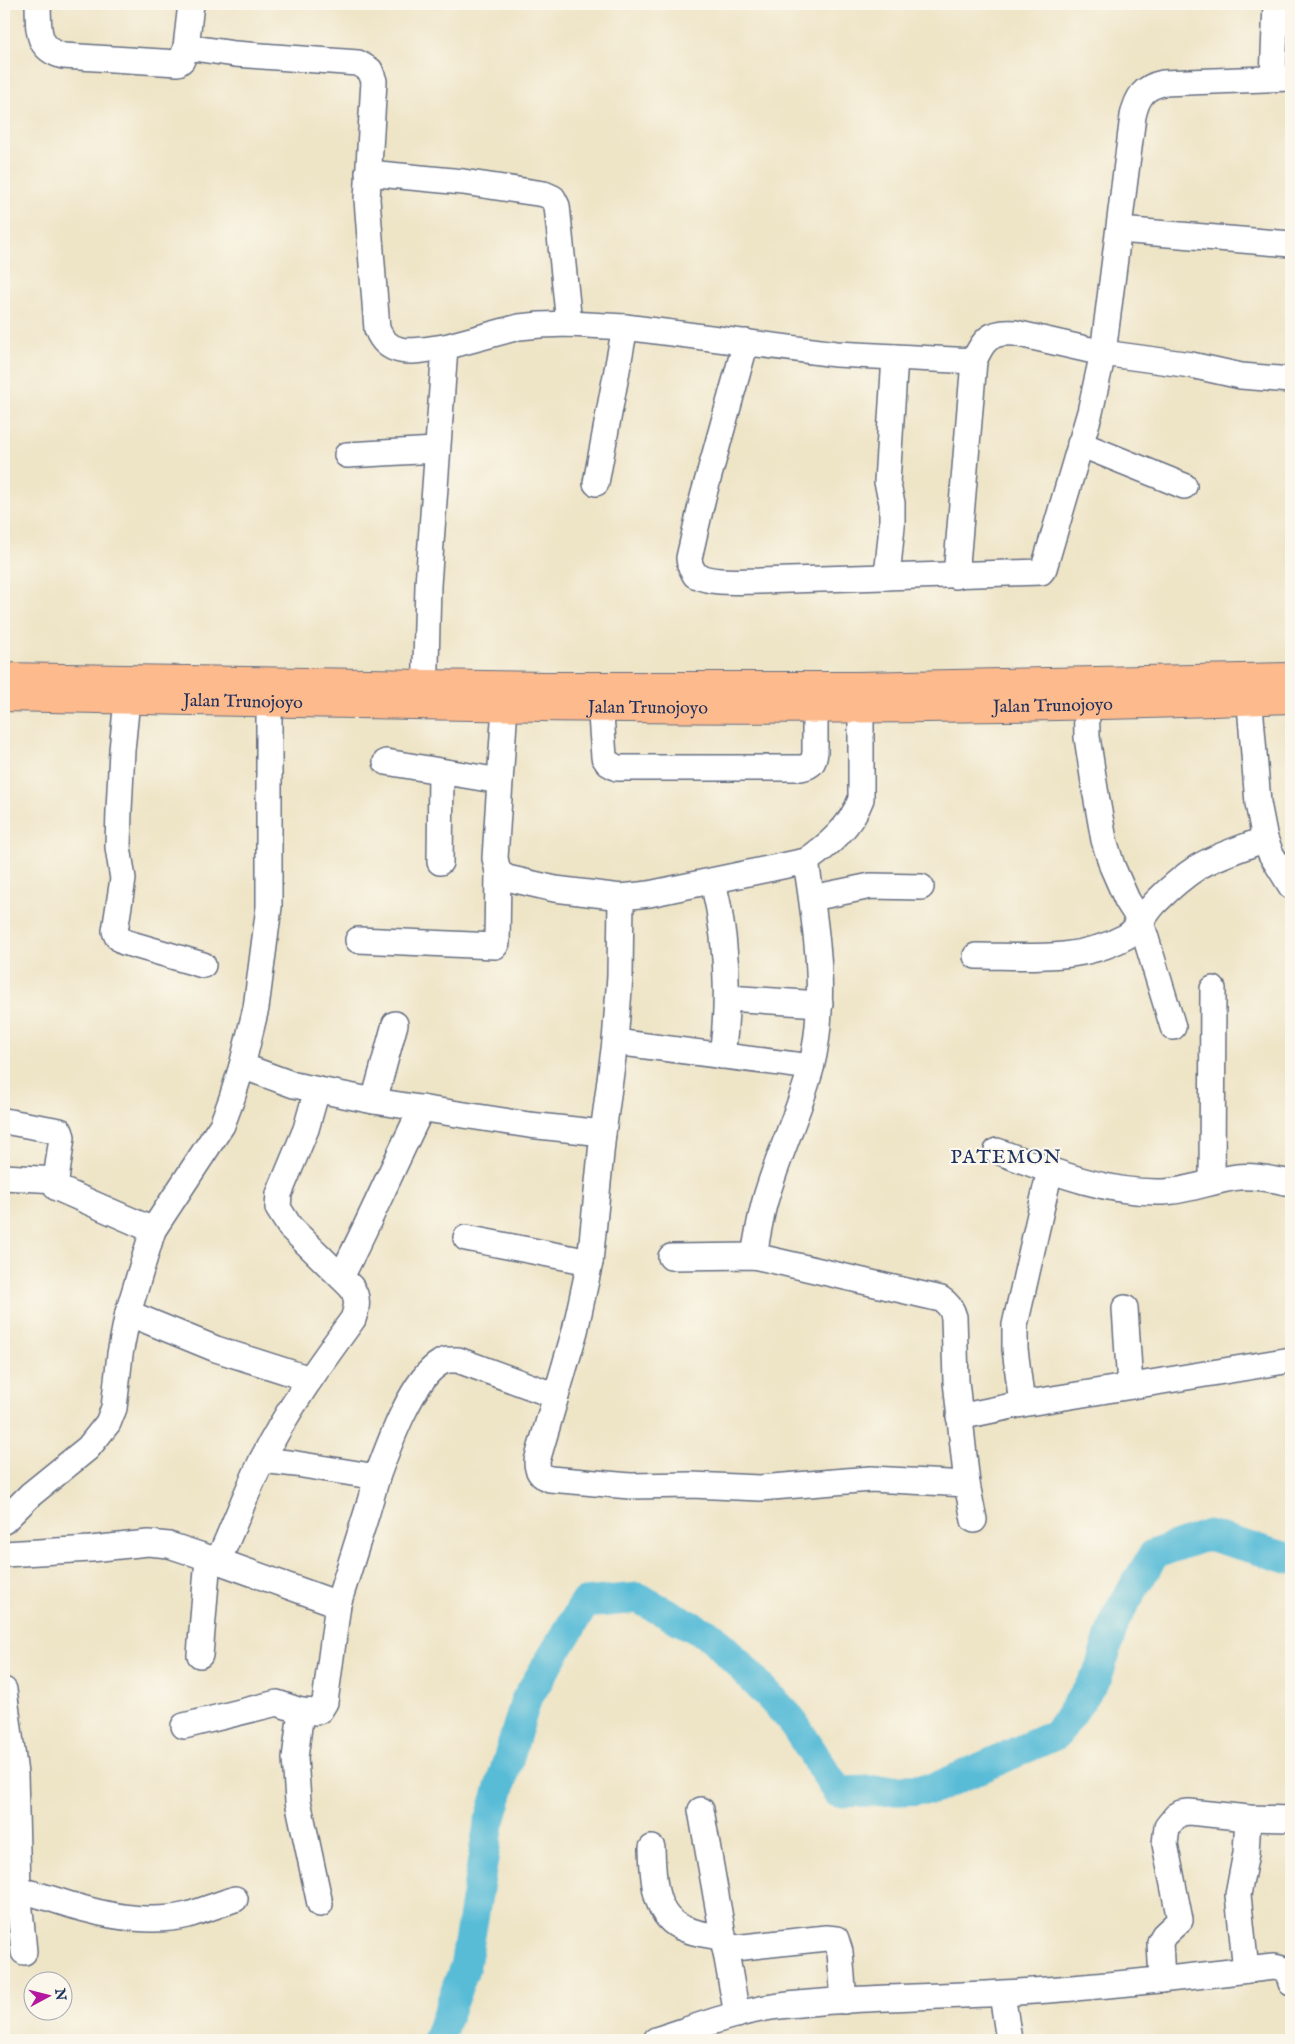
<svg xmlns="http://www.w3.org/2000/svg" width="1295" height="2044" font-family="'IM FELL English',serif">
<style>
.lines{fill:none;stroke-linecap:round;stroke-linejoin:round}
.river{stroke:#59bcd7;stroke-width:31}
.minor-casing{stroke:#656e82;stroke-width:28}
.highway-casing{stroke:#656e82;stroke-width:30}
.minor{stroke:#fff;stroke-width:25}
.highway{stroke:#fcba8d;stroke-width:28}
.labels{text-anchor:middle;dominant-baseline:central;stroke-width:4.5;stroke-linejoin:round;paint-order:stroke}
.street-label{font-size:18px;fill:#1b2f5e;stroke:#fbf7ec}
.quarter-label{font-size:20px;letter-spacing:1px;fill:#1b2f5e;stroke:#fbf7ec}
</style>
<rect width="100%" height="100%" fill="#fbf7ec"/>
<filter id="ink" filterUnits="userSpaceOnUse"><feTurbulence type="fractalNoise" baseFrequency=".02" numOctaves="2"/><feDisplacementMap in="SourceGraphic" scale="10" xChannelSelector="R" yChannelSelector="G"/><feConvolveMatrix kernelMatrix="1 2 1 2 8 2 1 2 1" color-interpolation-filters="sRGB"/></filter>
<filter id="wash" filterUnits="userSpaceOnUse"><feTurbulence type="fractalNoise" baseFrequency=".0096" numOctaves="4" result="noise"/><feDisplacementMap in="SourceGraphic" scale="20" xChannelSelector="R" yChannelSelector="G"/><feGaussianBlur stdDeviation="1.12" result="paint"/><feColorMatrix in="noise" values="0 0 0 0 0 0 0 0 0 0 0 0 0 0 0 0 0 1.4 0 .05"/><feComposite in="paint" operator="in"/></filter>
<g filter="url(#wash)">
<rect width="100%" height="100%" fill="#eee4c6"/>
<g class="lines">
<polyline class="river" points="438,2040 465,1966 489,1824 526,1700 585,1603 638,1598 714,1638 790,1718 838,1792 933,1789 1057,1734 1098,1675 1116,1617 1154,1554 1208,1535 1291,1559"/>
</g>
</g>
<g filter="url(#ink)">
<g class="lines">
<g class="minor-casing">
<g id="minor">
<path d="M 38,4 C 39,28 35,48 63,56 L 178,63 L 182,60 L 186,47"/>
<path d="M 191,4 L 186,47 L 235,54 L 358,63 L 370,70 L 374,81 L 367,199 L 377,329 C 389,360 418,350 445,347"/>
<polyline points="1273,78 1276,4"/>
<polyline points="368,173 463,182 544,194 553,198 557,206 569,324"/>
<polyline points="1119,230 1291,244"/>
<path d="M 746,342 L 703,497 L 689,558 L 690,565 L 695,575 C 713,584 739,581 759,581 L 1041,572 L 1044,568 L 1090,412 L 1103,353 L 1133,116 C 1137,98 1143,87 1163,83 L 1291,78"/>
<polyline points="1080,444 1184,486"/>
<polyline points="347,455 436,450"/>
<polyline points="596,483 625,327"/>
<path d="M 956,576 L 974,361 C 983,340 990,331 1015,333 L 1103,353 L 1191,365 L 1241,376 L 1291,380"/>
<polyline points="887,577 892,526 892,503 887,482 895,357"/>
<polyline points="1248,680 1258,803 1265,839 1271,854 1291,886"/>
<polyline points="1086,685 1087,737 1095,789 1104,840 1112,866 1127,900 1141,922 1173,1027"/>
<path d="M 599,687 L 604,757 L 608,763 L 617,768 L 801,768 C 812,766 814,762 815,752 L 815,689"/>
<polyline points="127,700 122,750 119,810 118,847 123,879 115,931 117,936 124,942 203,965"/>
<polyline points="425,703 428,585 445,347 519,327 540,325 569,324 625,327 836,354 974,361"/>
<path d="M 505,706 L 495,858 L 498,872 L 507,878 L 555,889 L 621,897 L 649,894 L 806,861 C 829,845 851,826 861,799 L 861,710"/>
<polyline points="386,762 500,781"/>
<polyline points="440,862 441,772"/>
<path d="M 713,881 C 727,939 730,997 722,1056"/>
<polyline points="812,898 871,886 921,887"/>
<polyline points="358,940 495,946 497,943 498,872"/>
<path d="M 976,956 C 1026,956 1079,962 1125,937 C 1140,929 1145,912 1157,901 C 1169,889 1184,876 1198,867 C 1218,855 1243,848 1265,839"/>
<polyline points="727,998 820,1004"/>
<polyline points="615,1042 811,1067"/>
<polyline points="242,1066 294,1085 374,1101 529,1125 603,1133"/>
<polyline points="374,1101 395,1024"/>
<polyline points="4,1121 60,1131 62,1137 56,1180 57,1188 153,1230"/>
<path d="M 997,1151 C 1048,1170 1107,1194 1163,1192 C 1189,1191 1213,1180 1238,1177 C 1255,1175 1274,1180 1291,1183"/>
<polyline points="4,1177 56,1180"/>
<polyline points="1212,1181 1213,989"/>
<polyline points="466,1238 590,1262"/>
<path d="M 754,1256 C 757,1238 760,1219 765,1201 C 778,1155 799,1113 811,1068 C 828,1000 816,928 806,861"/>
<path d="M 671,1257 L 754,1256 L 941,1299 C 949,1304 952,1309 954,1317 L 956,1381 L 967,1484 L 974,1520"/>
<path d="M 341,1277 C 370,1221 394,1164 422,1108"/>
<polyline points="1125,1308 1130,1386"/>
<polyline points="128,1313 216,1349 310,1379"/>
<polyline points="556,1396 575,1331 590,1262 603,1133 615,1042 620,976 621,897"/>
<polyline points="1022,1404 1015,1349 1015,1325 1050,1170"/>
<polyline points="959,1417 1022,1404 1291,1360"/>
<path d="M 377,1477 C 388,1447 412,1379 440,1363 C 445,1359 452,1360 458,1360 L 556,1396 L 537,1461 C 537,1471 540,1476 550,1479 L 630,1486 L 691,1485 L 760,1488 L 871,1479 L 967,1484"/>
<polyline points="4,1521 30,1495 88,1448 108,1423 114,1408 120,1354 128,1313 153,1230 222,1125 232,1098 242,1066 256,1008 269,907 269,703"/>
<path d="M 4,1554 L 91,1549 L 148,1543 L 169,1545 L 218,1561 C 233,1528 246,1493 262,1460 C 287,1410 320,1364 353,1319 C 357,1307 359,1298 351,1287 L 290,1227 L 278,1208 L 279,1194 L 306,1129 L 317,1090"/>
<polyline points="218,1561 338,1604"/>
<polyline points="200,1655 208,1558"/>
<polyline points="4,1690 15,1774 18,1889 24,1952"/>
<polyline points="301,1711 295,1758 298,1801 320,1904"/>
<polyline points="184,1726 277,1703 301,1711 316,1712 320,1710 325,1702 338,1604 367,1512 377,1477 296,1464 262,1460"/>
<polyline points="701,1810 737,2015"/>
<path d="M 652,1848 C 653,1876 653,1918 685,1929 C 697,1934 711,1935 723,1938"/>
<path d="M 4,1890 C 31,1889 59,1903 85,1909 C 117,1918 156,1923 188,1915 C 204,1910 220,1904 235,1899"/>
<polyline points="725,1949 826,1938 836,1939 840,1952 844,2001"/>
<polyline points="1246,1970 1238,1895 1246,1853 1248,1818"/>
<polyline points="1162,1980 1160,1942 1164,1935 1180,1920 1165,1844 1167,1827 1176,1816 1181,1813 1189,1812 1248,1818 1291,1819"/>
<polyline points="1002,1994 1009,2040"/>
<path d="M 656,2040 C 694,2028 732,2013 772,2007 C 847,1997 926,1998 1002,1993 C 1092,1988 1183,1978 1273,1967 C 1284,1968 1288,1972 1291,1983"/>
</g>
</g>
<g class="highway-casing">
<g id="highway">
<polyline points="4,677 547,686 858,686 1291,677"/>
<path id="s1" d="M 4,697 C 433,706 862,717 1291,699"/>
</g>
</g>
<use href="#minor" class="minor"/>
<use href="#highway" class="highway"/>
</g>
</g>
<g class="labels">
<g class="street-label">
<text stroke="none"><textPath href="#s1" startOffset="239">Jalan Trunojoyo</textPath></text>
<text stroke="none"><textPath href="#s1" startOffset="1049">Jalan Trunojoyo</textPath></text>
<text stroke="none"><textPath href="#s1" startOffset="644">Jalan Trunojoyo</textPath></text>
</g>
<g class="quarter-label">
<text x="1006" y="1157">PATEMON</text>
</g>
</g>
<rect width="1295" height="2044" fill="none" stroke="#fbf7ec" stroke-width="20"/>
<g transform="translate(48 1996) rotate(83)"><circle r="24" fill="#fbf7ec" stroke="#a1a7b3"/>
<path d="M0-4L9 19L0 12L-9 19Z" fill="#b5179e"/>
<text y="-8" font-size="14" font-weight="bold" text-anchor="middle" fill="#1b2f5e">N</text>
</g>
</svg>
